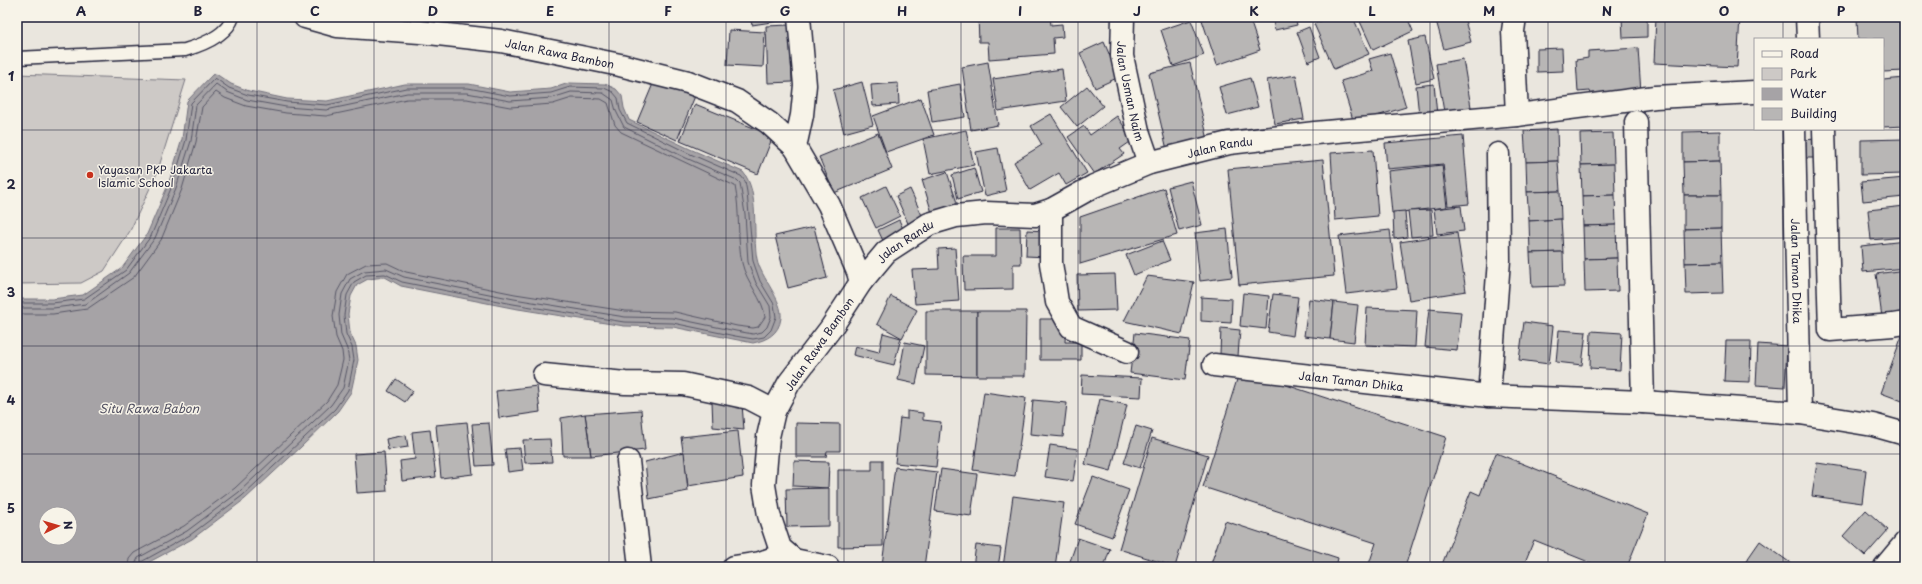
<svg xmlns="http://www.w3.org/2000/svg" width="1922" height="584" font-family="'Playpen Sans',sans-serif">
<style>
.green{fill:#cdc9c6;stroke:#787680}
.water{fill:#a6a3a6;stroke:#716f7b;fill-rule:evenodd}
.lines{fill:none;stroke-linecap:round;stroke-linejoin:round}
.shore{stroke:#575666;stroke-width:1}
.building{fill:#b8b6b5;stroke:#22223b}
.lane-casing{stroke:#22223b;stroke-width:15}
.street-casing{stroke:#22223b;stroke-width:25}
.lane{stroke:#f7f3e8;stroke-width:12}
.street{stroke:#f7f3e8;stroke-width:22}
.grid{fill:none;stroke:#22223b;stroke-width:1;stroke-opacity:0.55}
.poi-dot{fill:#c8321e;stroke:#f7f3e8;stroke-width:1.5}
.labels{text-anchor:middle;dominant-baseline:central;stroke-width:3;stroke-linejoin:round;paint-order:stroke}
.street-label{font-size:11px;fill:#22223b;stroke:#f7f3e8}
.poi-label{font-size:11px;fill:#22223b;stroke:#f7f3e8;text-anchor:start}
.water-label{font-size:12px;font-style:italic;fill:#504f60;stroke:#f7f3e8}
.neatline{fill:none;stroke:#22223b;stroke-width:1.5}
.grid-label{font-size:13px;text-anchor:middle;font-weight:bold;fill:#22223b}
</style>
<rect width="100%" height="100%" fill="#eae6de"/>
<filter id="ink" filterUnits="userSpaceOnUse"><feTurbulence type="fractalNoise" baseFrequency=".025" numOctaves="2"/><feDisplacementMap in="SourceGraphic" scale="8" xChannelSelector="R" yChannelSelector="G"/><feConvolveMatrix kernelMatrix="1 2 1 2 8 2 1 2 1" color-interpolation-filters="sRGB"/></filter>
<g filter="url(#ink)">
<polygon class="green" points="17,74 186,80 157,173 130,231 104,271 81,283 17,284"/>
<path class="water" d="M 216,74 L 231,84 L 249,91 L 287,99 L 327,101 L 405,84 L 469,84 L 510,92 L 551,89 L 569,83 L 605,84 L 616,89 L 622,96 L 624,108 L 629,120 L 690,149 L 743,172 C 760,192 752,234 757,259 C 761,278 783,300 781,318 C 779,334 767,340 753,343 L 673,327 L 624,326 L 512,308 L 401,286 L 385,277 L 368,279 L 357,285 L 351,296 L 348,314 L 350,333 L 356,346 L 358,360 L 351,392 L 338,411 L 301,447 L 245,499 L 192,539 L 140,567 L 17,567 L 17,299 L 52,299 L 83,295 L 122,268 L 147,234 L 168,185 L 182,139 L 187,101 L 212,75 ZM 46,514 L 70,514 L 70,538 L 46,538 Z"/>
<g class="lines">
<g class="shore">
<polyline points="17,303 52,303 84,299 126,270 151,236 172,186 186,140 191,103 215,78 229,88 248,95 287,102 327,105 406,88 468,88 510,96 551,93 570,87 604,88 613,92 618,98 620,110 627,123 688,153 741,176 745,181 747,192 753,261 760,281 774,304 776,317 771,330 764,337 753,339 735,336 673,323 624,322 513,304 402,282 385,274 366,275 354,282 347,295 344,315 346,334 352,347 354,360 348,390 335,409 242,496 190,535 141,562 139,567"/>
<polyline points="17,308 53,308 86,304 129,273 155,238 176,188 191,141 196,105 216,84 227,92 247,100 286,107 326,110 407,93 467,93 510,101 552,98 571,92 603,93 613,100 616,111 624,127 686,158 737,180 740,183 745,214 748,262 756,283 770,306 771,317 767,327 762,332 753,334 736,331 673,318 625,317 514,299 404,277 386,269 364,271 350,279 342,294 339,315 341,335 347,349 349,360 343,388 331,405 239,492 187,531 138,558 134,567"/>
<path d="M 17,314 L 53,314 L 87,309 L 134,277 L 161,240 L 182,189 L 196,142 L 202,107 L 216,92 L 225,98 L 246,106 L 286,113 L 326,116 L 407,99 L 467,99 L 510,107 L 553,104 L 572,98 L 601,99 L 608,103 L 615,125 L 621,132 L 735,186 C 740,211 737,238 742,263 C 746,282 764,300 765,317 L 758,327 L 753,328 L 737,326 L 675,312 L 625,311 L 515,294 L 406,272 L 387,263 L 366,264 L 347,274 L 337,292 L 333,316 L 336,337 L 342,351 L 343,360 L 337,385 L 327,401 L 235,488 L 184,526 L 134,553 L 129,559 L 128,567"/>
</g>
</g>
<g class="building">
<polygon points="750,17 785,17 785,20 752,25"/>
<polygon points="978,17 1050,17 1051,25 1062,24 1063,37 1053,38 1054,54 989,59 988,42 979,42"/>
<polygon points="1201,17 1249,17 1260,50 1217,65"/>
<polygon points="1272,17 1295,17 1297,25 1275,30"/>
<polygon points="1330,17 1353,17 1369,54 1334,69 1314,24"/>
<polygon points="1358,17 1407,17 1413,31 1373,50"/>
<polygon points="1435,17 1464,17 1471,42 1444,49"/>
<polygon points="1622,17 1647,17 1647,37 1623,38"/>
<polygon points="1656,17 1740,17 1737,67 1654,63"/>
<polygon points="1865,17 1905,17 1905,71 1883,72 1883,39 1858,39 1857,18"/>
<polygon points="1191,20 1204,55 1173,66 1161,30"/>
<polygon points="790,25 792,82 768,83 766,26"/>
<polygon points="1309,27 1320,57 1308,62 1297,32"/>
<polygon points="729,30 765,32 763,67 727,65"/>
<polygon points="1425,37 1434,79 1416,83 1408,41"/>
<polygon points="1104,42 1119,77 1095,88 1080,53"/>
<polygon points="1562,48 1563,71 1537,72 1537,49"/>
<polygon points="1638,48 1641,93 1591,96 1590,91 1578,92 1576,60 1588,58 1588,51"/>
<polygon points="1390,53 1406,107 1354,123 1341,81 1373,71 1369,59"/>
<polygon points="1463,59 1471,107 1444,112 1436,64"/>
<polygon points="988,62 998,125 971,130 962,67"/>
<polygon points="1190,63 1209,144 1168,154 1149,73"/>
<polygon points="1062,69 1066,101 998,111 993,79"/>
<polygon points="1296,75 1304,119 1275,124 1267,80"/>
<polygon points="1250,78 1258,107 1227,115 1219,87"/>
<polygon points="1905,78 1905,126 1883,127 1883,80"/>
<polygon points="655,79 695,96 677,140 637,122"/>
<polygon points="862,82 873,125 844,133 833,90"/>
<polygon points="898,83 899,104 873,106 871,85"/>
<polygon points="960,84 965,117 932,122 927,90"/>
<polygon points="1434,84 1437,115 1419,116 1416,86"/>
<polygon points="1087,86 1103,106 1077,127 1061,107"/>
<polygon points="921,98 934,135 886,152 873,116"/>
<polygon points="695,104 773,136 758,174 680,141"/>
<polygon points="1051,114 1087,173 1066,185 1059,173 1030,190 1014,162 1042,145 1031,126"/>
<polygon points="1117,116 1133,140 1120,149 1124,154 1094,174 1068,137 1084,126 1090,135"/>
<polygon points="1557,129 1558,161 1526,162 1524,131"/>
<polygon points="966,130 974,165 930,174 923,139"/>
<polygon points="1720,131 1720,161 1683,162 1683,132"/>
<polygon points="878,133 892,169 834,193 819,157"/>
<polygon points="1613,133 1614,164 1581,165 1580,134"/>
<polygon points="1463,136 1469,204 1448,206 1443,164 1387,169 1385,143"/>
<polygon points="1815,139 1815,158 1805,158 1804,140"/>
<polygon points="1905,139 1905,174 1861,175 1861,140"/>
<polygon points="998,148 1006,191 985,196 976,152"/>
<polygon points="1373,150 1378,216 1335,220 1331,153"/>
<polygon points="1323,160 1334,276 1239,285 1228,169"/>
<polygon points="1558,161 1560,191 1527,192 1526,162"/>
<polygon points="1720,161 1721,195 1684,195 1683,162"/>
<polygon points="1614,164 1615,195 1582,196 1581,165"/>
<polygon points="1442,165 1447,207 1392,213 1388,171"/>
<polygon points="974,168 981,192 958,199 952,175"/>
<polygon points="947,172 958,206 932,213 922,180"/>
<polygon points="1905,178 1905,197 1863,201 1861,182"/>
<polygon points="1191,181 1202,225 1179,231 1168,187"/>
<polygon points="886,186 900,216 876,228 862,198"/>
<polygon points="1164,188 1177,235 1080,264 1080,217"/>
<polygon points="910,189 925,222 910,228 896,196"/>
<polygon points="1560,191 1561,219 1529,221 1527,192"/>
<polygon points="1615,195 1616,225 1583,226 1582,196"/>
<polygon points="1684,195 1721,195 1721,228 1684,229"/>
<polygon points="1461,206 1464,231 1437,234 1434,209"/>
<polygon points="1905,206 1905,237 1871,240 1868,210"/>
<polygon points="1431,210 1433,235 1411,237 1408,211"/>
<polygon points="1405,211 1407,237 1394,239 1393,212"/>
<polygon points="1561,219 1563,252 1530,253 1529,221"/>
<polygon points="899,220 906,235 885,245 878,230"/>
<polygon points="1616,225 1617,258 1584,259 1583,226"/>
<polygon points="814,227 827,278 788,288 775,236"/>
<polygon points="996,228 1020,228 1021,264 1013,264 1013,289 964,290 963,256 996,256"/>
<polygon points="1721,228 1722,262 1685,263 1684,229"/>
<polygon points="1227,229 1232,277 1200,281 1195,233"/>
<polygon points="1027,230 1046,231 1046,257 1026,256"/>
<polygon points="1390,230 1397,288 1346,294 1339,236"/>
<polygon points="1457,233 1466,291 1409,300 1400,242"/>
<polygon points="1162,241 1170,260 1134,275 1126,255"/>
<polygon points="1905,241 1905,268 1863,272 1861,246"/>
<polygon points="955,248 959,301 915,304 912,270 939,269 938,249"/>
<polygon points="1563,252 1564,286 1532,287 1530,253"/>
<polygon points="1617,258 1618,291 1585,292 1584,259"/>
<polygon points="1722,262 1723,293 1686,294 1685,263"/>
<polygon points="1905,270 1905,313 1882,317 1876,274"/>
<polygon points="1115,274 1117,310 1078,311 1077,275"/>
<polygon points="1147,276 1194,282 1182,334 1124,321"/>
<polygon points="1243,293 1269,296 1266,329 1240,326"/>
<polygon points="1273,294 1298,297 1293,336 1268,332"/>
<polygon points="891,296 917,310 902,338 877,324"/>
<polygon points="1201,297 1232,299 1231,323 1201,321"/>
<polygon points="1309,299 1334,302 1330,339 1304,336"/>
<polygon points="1334,302 1358,305 1354,342 1330,339"/>
<polygon points="1367,308 1417,310 1415,347 1365,345"/>
<polygon points="1429,309 1461,312 1457,350 1425,347"/>
<polygon points="926,311 977,311 977,376 926,375"/>
<polygon points="977,311 1026,311 1025,376 977,376"/>
<polygon points="1052,314 1066,320 1065,342 1081,342 1081,360 1040,360 1040,319 1052,319"/>
<polygon points="1524,322 1553,326 1549,364 1519,360"/>
<polygon points="1221,328 1240,330 1238,356 1220,354"/>
<polygon points="1559,330 1586,332 1582,365 1556,362"/>
<polygon points="1591,331 1622,333 1620,370 1590,368"/>
<polygon points="883,333 901,338 894,365 853,355 855,346 879,352"/>
<polygon points="1135,333 1190,340 1185,380 1130,373"/>
<polygon points="1903,333 1905,334 1905,402 1881,393"/>
<polygon points="1726,341 1751,341 1750,382 1724,381"/>
<polygon points="905,342 924,346 916,384 898,380"/>
<polygon points="1758,344 1787,346 1785,387 1756,385"/>
<polygon points="1240,370 1446,437 1405,567 1368,567 1376,543 1203,487"/>
<polygon points="1082,375 1142,378 1141,397 1081,394"/>
<polygon points="396,379 413,391 405,402 388,391"/>
<polygon points="537,386 540,412 499,418 496,391"/>
<polygon points="984,392 1026,398 1015,476 973,470"/>
<polygon points="1100,399 1127,405 1111,471 1085,464"/>
<polygon points="1033,400 1067,403 1063,437 1030,434"/>
<polygon points="712,401 742,404 744,430 713,427"/>
<polygon points="641,410 645,450 591,456 585,414"/>
<polygon points="907,411 923,413 923,420 941,422 936,467 895,463 900,418 907,419"/>
<polygon points="585,414 591,456 563,456 561,418"/>
<polygon points="467,422 473,474 441,478 436,425"/>
<polygon points="489,423 493,465 476,466 472,424"/>
<polygon points="796,423 840,424 840,451 827,451 826,457 796,457"/>
<polygon points="1136,426 1152,431 1140,468 1124,463"/>
<polygon points="430,430 436,477 402,481 400,461 415,459 412,432"/>
<polygon points="738,431 743,477 688,486 681,437"/>
<polygon points="406,435 408,447 388,450 386,439"/>
<polygon points="1152,438 1208,455 1175,567 1119,549"/>
<polygon points="550,439 552,462 525,463 523,440"/>
<polygon points="1050,445 1078,449 1073,481 1045,477"/>
<polygon points="520,448 523,470 508,472 505,449"/>
<polygon points="384,452 387,491 357,493 354,454"/>
<polygon points="684,452 688,491 649,499 645,462"/>
<polygon points="1496,453 1648,514 1627,567 1601,567 1534,540 1523,567 1441,567 1471,491 1480,495"/>
<polygon points="872,460 883,460 883,546 838,547 838,470 872,470"/>
<polygon points="794,461 829,462 828,488 793,486"/>
<polygon points="1817,463 1866,470 1862,503 1812,496"/>
<polygon points="895,467 937,472 924,567 882,565"/>
<polygon points="941,469 977,474 971,516 935,511"/>
<polygon points="1093,477 1129,490 1112,537 1075,524"/>
<polygon points="829,488 829,526 787,527 786,489"/>
<polygon points="1013,496 1064,503 1055,567 1003,567"/>
<polygon points="1866,510 1888,530 1865,556 1843,536"/>
<polygon points="1225,521 1338,558 1336,567 1210,567"/>
<polygon points="1078,538 1110,549 1104,567 1068,567"/>
<polygon points="1760,541 1796,567 1742,567"/>
<polygon points="976,545 1001,548 998,567 973,567"/>
</g>
<g class="lines">
<g class="lane-casing">
<path id="lane" d="M 17,58 L 185,50 C 202,45 227,35 233,17"/>
</g>
<g class="street-casing">
<g id="street">
<path id="s1" d="M 305,17 L 337,26 L 420,32 L 501,41 L 620,65 L 688,82 L 737,101 L 769,123 L 795,147 L 829,205 L 858,272 L 861,282 L 831,328 L 789,383 L 774,411 L 768,437 L 764,485 L 769,515 L 780,548 L 794,560 L 828,567"/>
<path id="s2" d="M 1123,17 L 1122,56 L 1138,131 L 1149,163"/>
<polyline points="1807,17 1808,39"/>
<polyline points="1517,115 1655,97 1755,92"/>
<polyline points="1636,122 1643,402"/>
<path id="s3" d="M 1794,129 L 1800,413"/>
<polyline points="1824,129 1830,330 1893,325 1905,323"/>
<polyline points="795,147 802,115 805,85 799,17"/>
<polyline points="1051,210 1051,263 1057,302 1071,327 1127,352"/>
<path id="s4" d="M 861,282 L 886,252 L 929,224 L 956,216 L 986,213 L 1035,215 L 1051,210 L 1094,186 L 1149,163 L 1229,143 L 1315,133 L 1517,115 L 1513,31 L 1515,17"/>
<path id="s5" d="M 1214,365 L 1489,396 L 1643,402 L 1800,413 L 1873,425 L 1905,434"/>
<polyline points="544,375 625,383 683,384 749,398 774,411"/>
<polyline points="1489,396 1499,260 1498,154"/>
<polyline points="628,461 640,567"/>
<polyline points="734,567 760,563 785,554"/>
<polyline points="1885,567 1905,543"/>
</g>
</g>
<use href="#lane" class="lane"/>
<use href="#street" class="street"/>
</g>
</g>
<path class="grid" d="M 139,17 L 139,567M 257,17 L 257,567M 374,17 L 374,567M 492,17 L 492,567M 609,17 L 609,567M 726,17 L 726,567M 844,17 L 844,567M 961,17 L 961,567M 1078,17 L 1078,567M 1196,17 L 1196,567M 1313,17 L 1313,567M 1430,17 L 1430,567M 1548,17 L 1548,567M 1665,17 L 1665,567M 1783,17 L 1783,39M 1783,129 L 1783,567M 17,130 L 1905,130M 17,238 L 1905,238M 17,346 L 1905,346M 17,454 L 1905,454"/>
<circle class="poi-dot" cx="90" cy="175" r="4"/>
<g class="labels">
<g class="street-label">
<text stroke="none"><textPath href="#s1" startOffset="258">Jalan Rawa Bambon</textPath></text>
<text stroke="none"><textPath href="#s2" startOffset="75">Jalan Usman Naim</textPath></text>
<text stroke="none"><textPath href="#s4" startOffset="396">Jalan Randu</textPath></text>
<text stroke="none"><textPath href="#s4" startOffset="61">Jalan Randu</textPath></text>
<text stroke="none"><textPath href="#s3" startOffset="142">Jalan Taman Dhika</textPath></text>
<text transform="translate(819 344) rotate(-55)">Jalan Rawa Bambon</text>
<text stroke="none"><textPath href="#s5" startOffset="138">Jalan Taman Dhika</textPath></text>
</g>
<g class="poi-label">
<text x="98" y="169">Yayasan PKP Jakarta<tspan x="98" dy="13">Islamic School</tspan></text>
</g>
<g class="water-label">
<text x="149" y="408">Situ Rawa Babon</text>
</g>
</g>
<rect width="1922" height="584" fill="none" stroke="#f7f3e8" stroke-width="44"/>
<rect x="1754" y="38" width="130" height="92" fill="#f7f3e8" stroke="#a29fa3"/>
<rect x="1762" y="51" width="20" height="6" fill="#f7f3e8" stroke="#a29fa3"/>
<text x="1790" y="58" font-size="12" fill="#22223b">Road</text>
<rect x="1762" y="68" width="20" height="12" fill="#cdc9c6" stroke="#a29fa3"/>
<text x="1790" y="78" font-size="12" fill="#22223b">Park</text>
<rect x="1762" y="88" width="20" height="12" fill="#a6a3a6" stroke="#a29fa3"/>
<text x="1790" y="98" font-size="12" fill="#22223b">Water</text>
<rect x="1762" y="108" width="20" height="12" fill="#b8b6b5" stroke="#a29fa3"/>
<text x="1790" y="118" font-size="12" fill="#22223b">Building</text>
<g transform="translate(58 526) rotate(85)"><circle r="19" fill="#f7f3e8" stroke="#a29fa3"/>
<path d="M0-3L7 15L0 10L-7 15Z" fill="#c8321e"/>
<text y="-6" font-size="11" font-weight="bold" text-anchor="middle" fill="#22223b">N</text>
</g>
<rect x="22" y="22" width="1878" height="540" class="neatline"/>
<g class="grid-label">
<text x="81" y="16">A</text>
<text x="198" y="16">B</text>
<text x="315" y="16">C</text>
<text x="433" y="16">D</text>
<text x="550" y="16">E</text>
<text x="668" y="16">F</text>
<text x="785" y="16">G</text>
<text x="902" y="16">H</text>
<text x="1020" y="16">I</text>
<text x="1137" y="16">J</text>
<text x="1254" y="16">K</text>
<text x="1372" y="16">L</text>
<text x="1489" y="16">M</text>
<text x="1607" y="16">N</text>
<text x="1724" y="16">O</text>
<text x="1841" y="16">P</text>
<text x="11" y="81">1</text>
<text x="11" y="189">2</text>
<text x="11" y="297">3</text>
<text x="11" y="405">4</text>
<text x="11" y="513">5</text>
</g>
</svg>
